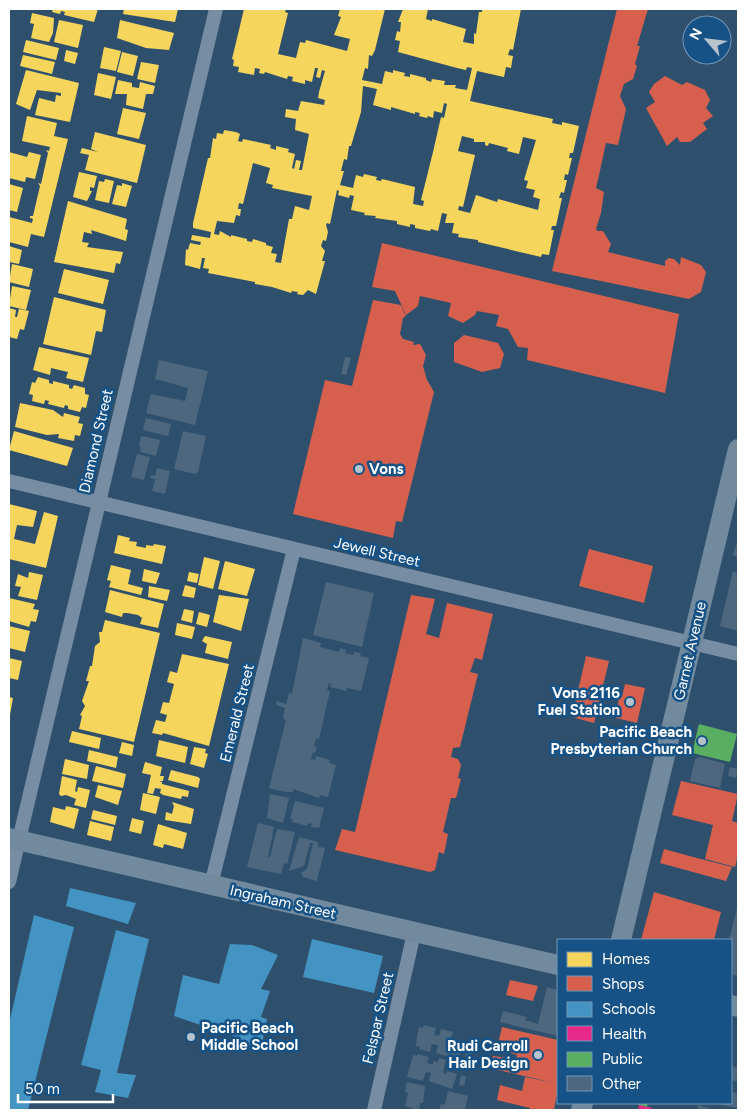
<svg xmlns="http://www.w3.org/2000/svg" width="747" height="1119" font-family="Figtree,sans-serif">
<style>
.homes{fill:#f6d55c;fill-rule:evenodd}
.shops{fill:#d6604d}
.schools{fill:#4393c3}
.health{fill:#e7298a}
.public{fill:#5aae61}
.building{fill:#4c677e}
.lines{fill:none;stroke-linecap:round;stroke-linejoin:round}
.minor{stroke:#768da3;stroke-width:14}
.secondary{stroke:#718a9e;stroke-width:20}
.poi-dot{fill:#b6c2cc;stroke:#165286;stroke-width:2}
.labels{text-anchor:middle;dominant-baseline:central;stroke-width:5;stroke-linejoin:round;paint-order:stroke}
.street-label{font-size:15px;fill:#fff;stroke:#165286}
.poi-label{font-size:15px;font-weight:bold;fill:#fff;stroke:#165286;text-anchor:end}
</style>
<rect width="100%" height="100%" fill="#2f506d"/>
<g class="homes">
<polygon points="53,9 98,9 94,22 64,15 65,12 61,11 60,14 52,12"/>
<polygon points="124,9 178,9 175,22 123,14"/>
<path d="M 244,9 L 286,9 L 285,12 L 288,13 L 278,54 L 296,58 L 300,42 L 305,43 L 306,40 L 347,51 L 350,39 L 334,35 L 341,17 L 338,16 L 340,9 L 385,9 L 375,50 L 372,56 L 369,55 L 368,69 L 365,68 L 362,80 L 382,84 L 385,71 L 393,73 L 393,70 L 405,73 L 404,76 L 410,77 L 410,74 L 426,78 L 426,80 L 431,82 L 432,79 L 445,81 L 444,85 L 456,85 L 455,88 L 467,90 L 472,68 L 467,67 L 466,70 L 457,68 L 398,52 L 400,41 L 395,40 L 397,31 L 400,32 L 401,22 L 398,22 L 403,9 L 428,9 L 426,19 L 432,21 L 432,19 L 466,29 L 463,42 L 474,44 L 474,33 L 476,34 L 479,12 L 482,12 L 482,9 L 521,9 L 513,50 L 510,49 L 508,55 L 513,56 L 511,68 L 506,67 L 504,77 L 477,71 L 470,101 L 553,119 L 552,123 L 562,125 L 562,122 L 579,126 L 573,153 L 570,153 L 569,158 L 572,158 L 568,175 L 565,174 L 564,180 L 567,180 L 564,193 L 561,192 L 559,198 L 562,198 L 556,226 L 552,226 L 551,230 L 554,230 L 549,255 L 542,254 L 541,257 L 478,242 L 478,240 L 458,237 L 459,234 L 452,233 L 454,223 L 445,223 L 447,214 L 442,213 L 438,231 L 431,229 L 430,231 L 415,228 L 415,225 L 410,224 L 410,227 L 397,224 L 397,221 L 375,218 L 376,216 L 364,215 L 365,213 L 351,210 L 354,196 L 350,195 L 349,198 L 338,195 L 339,191 L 337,190 L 330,224 L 327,223 L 326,225 L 328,232 L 326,241 L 323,240 L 321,246 L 325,251 L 322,261 L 325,261 L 316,294 L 308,290 L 303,295 L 297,294 L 298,292 L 292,291 L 291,293 L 272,287 L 255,284 L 255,282 L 208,273 L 209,269 L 203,268 L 205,258 L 202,258 L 200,269 L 185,265 L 186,249 L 188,250 L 190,243 L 200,245 L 201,242 L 191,240 L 192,235 L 210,238 L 211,232 L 193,228 L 193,223 L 208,158 L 210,158 L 213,138 L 216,139 L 217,133 L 223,134 L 224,130 L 236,132 L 240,134 L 238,141 L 242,142 L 243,139 L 271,145 L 270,148 L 276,150 L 276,146 L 289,149 L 288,152 L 295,154 L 292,168 L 294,169 L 296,160 L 301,161 L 299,170 L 302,170 L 309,134 L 295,130 L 296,119 L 285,117 L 286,109 L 298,111 L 301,101 L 324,105 L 325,100 L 318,98 L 319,92 L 325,71 L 322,70 L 320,78 L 316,77 L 318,68 L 315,68 L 312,82 L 305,80 L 305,84 L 292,81 L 293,77 L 288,76 L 287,79 L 265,72 L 264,74 L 259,73 L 260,69 L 255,68 L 254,75 L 238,72 L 239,67 L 233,66 L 234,60 L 232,59 ZM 363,86 L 377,89 L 373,105 L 391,110 L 391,107 L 415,114 L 415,112 L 420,113 L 419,116 L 427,118 L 428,116 L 433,118 L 434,111 L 442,113 L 444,103 L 447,104 L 444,118 L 441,117 L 433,152 L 421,200 L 424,201 L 423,206 L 413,204 L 415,187 L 382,179 L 381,181 L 376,180 L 377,177 L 364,174 L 363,177 L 356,175 L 353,188 L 340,185 L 344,171 L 341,171 L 344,159 L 347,160 L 349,146 L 351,146 L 361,112 ZM 462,136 L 474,139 L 474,142 L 485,142 L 485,145 L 488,146 L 489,143 L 508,148 L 507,151 L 519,154 L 523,137 L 536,140 L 524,180 L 528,181 L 526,188 L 535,190 L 533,197 L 540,199 L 538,210 L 498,199 L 497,202 L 476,195 L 470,213 L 458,210 L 459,206 L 463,207 L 475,155 L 458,151 ZM 253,163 L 270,168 L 266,183 L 273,185 L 272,188 L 312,196 L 309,210 L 295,206 L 292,219 L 289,219 L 281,263 L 275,262 L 277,254 L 271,253 L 273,247 L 266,245 L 266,243 L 253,239 L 252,242 L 247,241 L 247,239 L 231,235 L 231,237 L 220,231 L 219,235 L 214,234 L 217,221 L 234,223 L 236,215 L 240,216 L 241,209 L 238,209 L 239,203 L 243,204 Z"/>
<polygon points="32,13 54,18 53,33 49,42 31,38 34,24 30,23"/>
<polygon points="59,20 83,25 78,48 54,42"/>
<polygon points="120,20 174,33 169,50 146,48 117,38"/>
<polygon points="26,40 59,48 56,60 23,52"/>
<polygon points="104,47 121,51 116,71 100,68"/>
<polygon points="66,50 78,53 75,64 64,61"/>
<polygon points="122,52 138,56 133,76 117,72"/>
<polygon points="23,55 55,62 52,74 20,66"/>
<polygon points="141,62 159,65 155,83 137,79"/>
<polygon points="26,70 79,83 70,122 35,115 39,98 55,102 56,95 61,96 61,93 37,90 30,110 16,104"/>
<polygon points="98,73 116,77 111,99 94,95"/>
<polygon points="118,80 132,83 132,87 139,88 140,82 155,86 153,94 146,94 143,109 126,105 127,94 115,94"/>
<polygon points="123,108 146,113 139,139 117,134"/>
<polygon points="27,116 57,123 54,136 68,139 44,237 31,234 28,247 9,242 9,217 32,223 33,219 30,218 30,216 33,216 40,186 38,183 41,184 48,153 46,150 49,151 50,147 22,141"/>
<polygon points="95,132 146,145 137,183 85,170 89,155 80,153 82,148 98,152 91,149"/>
<polygon points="9,152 27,157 29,152 41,155 35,179 26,177 25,182 9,178"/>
<polygon points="79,172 97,176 94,188 90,187 90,191 92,191 87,201 73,197"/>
<polygon points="105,179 114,181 109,203 95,200 99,181 104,182"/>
<polygon points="122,183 132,186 126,207 112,204 117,185 122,186"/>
<polygon points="9,184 23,188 17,212 9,210"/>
<polygon points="68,201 127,219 125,229 128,230 126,241 91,230 92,234 84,232 82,242 89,243 87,247 123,252 120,264 116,263 114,273 54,262"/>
<polygon points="9,246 22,250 19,264 9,262"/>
<polygon points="12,264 33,269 29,287 9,282"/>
<polygon points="64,269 109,280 103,304 58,293"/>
<polygon points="12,286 31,290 26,310 9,306"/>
<polygon points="54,297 106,310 102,332 96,331 91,355 43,344"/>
<polygon points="9,308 16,310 15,317 17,317 19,309 29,311 24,330 20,329 17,339 9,337"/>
<polygon points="39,347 89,358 83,382 66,378 68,372 51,368 50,375 33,370"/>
<polygon points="38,377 49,380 49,383 53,384 53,381 69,385 69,388 72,389 74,385 85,388 85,394 89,395 86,408 82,407 80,412 68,409 68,406 65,405 64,408 48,404 49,401 45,400 44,404 32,401 33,395 29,394 32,382 35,383"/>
<polygon points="20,403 53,410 63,417 64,413 80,417 78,423 83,424 80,436 75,435 74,441 58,438 59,434 47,435 15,427"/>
<polygon points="14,431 73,448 67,466 9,450"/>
<polygon points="9,504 37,511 33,527 17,525 14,539 35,544 44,512 58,516 46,568 9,559"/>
<polygon points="118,535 130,538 129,541 137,542 136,546 146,548 146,545 153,546 154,544 166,546 162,564 114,553"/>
<polygon points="204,557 220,561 213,589 198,585"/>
<polygon points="225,561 255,569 247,596 218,589"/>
<polygon points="111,565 131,570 128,584 143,588 141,595 109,587 111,581 107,580"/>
<polygon points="144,569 160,573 156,584 142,581"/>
<polygon points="29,572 43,575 37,600 18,596 21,587 15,586 18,574 28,578"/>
<polygon points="189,572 199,574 197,583 187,581"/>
<polygon points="185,585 196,588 194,598 182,596"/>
<polygon points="149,586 170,590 167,601 148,597"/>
<polygon points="110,590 164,604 158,628 140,624 142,618 138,615 127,613 123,613 122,617 105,612"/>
<polygon points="219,595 249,599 241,631 213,622"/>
<polygon points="9,598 35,604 33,609 39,610 36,622 31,621 29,627 9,621"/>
<polygon points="184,609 194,611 192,623 181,620"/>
<polygon points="199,612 210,615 207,627 196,624"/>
<polygon points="105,620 160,633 134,742 79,729 82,716 80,715 85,706 82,701 89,681 86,681 90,666 92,666 95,646 100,642 99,632 102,632"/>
<polygon points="177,623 195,627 192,639 175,635"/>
<polygon points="9,626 30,631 25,652 9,648"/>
<polygon points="205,636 232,642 228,659 205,653 207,644 202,641"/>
<polygon points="182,654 229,664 209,746 163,733 162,735 152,733 156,720 165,722 167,715 160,713 163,702 169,703 174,684 167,682 170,671 177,673"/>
<polygon points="9,658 22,661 18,680 9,678"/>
<polygon points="9,697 13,698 10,715 9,715"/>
<polygon points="72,731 101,738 99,749 69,742"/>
<polygon points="159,740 188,747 185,763 156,756"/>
<polygon points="122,742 134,745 132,756 119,753"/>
<polygon points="194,747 206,749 205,753 208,754 204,768 190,764"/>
<polygon points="89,750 118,757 116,768 87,761"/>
<polygon points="65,759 89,765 87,779 62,774"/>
<polygon points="145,762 162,767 160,776 164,776 163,781 159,781 162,782 162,784 189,791 188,797 182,796 181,799 163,795 160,793 161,789 155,788 153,794 147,793 151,775 142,773"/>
<polygon points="96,766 126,774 123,788 92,781"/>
<polygon points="171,770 198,777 200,779 198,788 168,780"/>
<polygon points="62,776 77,780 75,791 77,792 78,787 90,790 86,808 74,805 76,799 66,795 61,796 59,794"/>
<polygon points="98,785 122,791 118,805 95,797"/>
<polygon points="143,793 160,797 156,814 140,810"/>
<polygon points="172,802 194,809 191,824 165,820 166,812 172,814 174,806"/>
<polygon points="66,806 79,809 74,829 50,822 53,807 65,810"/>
<polygon points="93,810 117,816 115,825 91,819"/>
<polygon points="132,818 144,821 141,834 129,831"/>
<polygon points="90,821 114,827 111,841 87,835"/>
<polygon points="158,824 187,833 183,849 164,844 163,848 153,845"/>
</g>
<g class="shops">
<polygon points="617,9 648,9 637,46 640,46 635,64 637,66 633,79 624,84 620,96 626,109 618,145 606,143 599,175 596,188 604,192 601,213 596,229 597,231 603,231 611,244 608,252 665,266 665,261 669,258 674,259 680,265 681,257 701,265 706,272 701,292 689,299 552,271"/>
<polygon points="665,76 682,85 687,82 705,90 710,100 706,108 713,116 703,123 707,129 690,142 680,142 677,137 667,146 646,108 655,102 649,92 654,84"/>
<polygon points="382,243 679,314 665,393 527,360 528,348 518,347 508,329 496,326 499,315 477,311 475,315 463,323 448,316 451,303 420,296 418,306 406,315 395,291 372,287"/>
<polygon points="373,300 401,305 406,316 403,318 400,334 403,339 414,342 413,345 420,344 426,355 423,366 427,380 434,392 402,522 396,521 393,538 293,514 325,380 352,386"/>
<polygon points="464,335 498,343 504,354 500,368 482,372 454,362 454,343"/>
<polygon points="589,549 653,566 644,603 579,586"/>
<polygon points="411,595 435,599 426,634 439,638 447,603 493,614 482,660 475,658 470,672 478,674 460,747 453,748 451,757 458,759 461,765 458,778 461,779 456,798 451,798 443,832 448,834 444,854 439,852 435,870 430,872 335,850 342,829 355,832"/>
<polygon points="586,656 609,661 594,723 572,717"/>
<polygon points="625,684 645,688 637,723 616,718 619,697 622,697"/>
<polygon points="681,781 738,794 732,821 738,823 738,855 735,867 705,859 713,825 672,815"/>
<polygon points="664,849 693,857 732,867 726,881 660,863"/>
<polygon points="654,892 721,912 714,940 641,940"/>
<polygon points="510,980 538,986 533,1001 506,995"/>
<polygon points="502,1027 558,1040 558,1088 554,1110 530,1110 530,1108 497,1100 500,1085 522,1091 525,1077 554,1083 490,1068 493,1056 516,1059 517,1055 511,1053 514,1044 499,1040"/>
</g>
<g class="schools">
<polygon points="70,888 136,903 128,924 66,906"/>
<polygon points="34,915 74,927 28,1110 9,1110 9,1024"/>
<polygon points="116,930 149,939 117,1073 136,1075 128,1098 95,1092 101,1070 81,1065"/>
<polygon points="312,939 383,956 374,993 303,977"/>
<polygon points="230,944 252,945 278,955 261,989 270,991 261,1017 267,1019 261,1048 235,1042 236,1037 174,1016 183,975 219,984"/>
</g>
<polygon class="health" points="639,1105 652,1108 651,1110 638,1110"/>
<g class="public">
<polygon points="699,724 737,734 730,762 692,753"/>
<polygon points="633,1103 648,1103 647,1107"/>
</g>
<g class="building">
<polygon points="345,357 351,358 346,375 341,374"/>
<polygon points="159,360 208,371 195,425 146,413 151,394 185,401 188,388 155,379"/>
<polygon points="146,418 171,424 168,436 143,430"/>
<polygon points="183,431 206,436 198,472 195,474 174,469"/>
<polygon points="141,436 160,440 156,456 140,452 141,447 139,446"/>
<polygon points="137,454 150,457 144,480 131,477"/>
<polygon points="157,468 170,471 165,494 152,491 155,479 150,478 151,475 155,476"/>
<polygon points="738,538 738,557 733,555"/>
<polygon points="733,571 738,573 738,631 720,626"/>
<polygon points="326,582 374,593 362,647 313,635"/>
<polygon points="303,638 321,643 320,647 339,652 340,648 346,650 345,653 353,655 354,652 361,653 360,656 369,658 361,691 347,688 346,691 330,687 331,684 329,683 327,690 330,691 322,726 319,739 316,738 314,746 317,747 315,753 313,752 311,759 315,760 316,756 330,760 329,763 336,765 328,797 320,795 319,798 293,789 293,792 286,792 269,788 286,720 283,719 285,708 276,705 277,701 286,704 289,693 292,694"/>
<polygon points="700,757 725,764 720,788 690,781 695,759"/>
<polygon points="730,767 738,769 736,778 728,776"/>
<polygon points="270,794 289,798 283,823 267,818"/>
<polygon points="295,801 324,808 319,828 311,827 312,824 308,823 307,826 292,822 293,819 290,819"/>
<polygon points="258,823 274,827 268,857 270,857 277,829 295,832 287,864 284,863 281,874 247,867"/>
<polygon points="299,837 318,842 318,847 325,848 317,881 303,877 301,873 307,869 313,843 310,843 304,866 289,871"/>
<polygon points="738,904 738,976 731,974 731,940 729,940"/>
<polygon points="547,987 558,990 558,1036 500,1022 503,1011 527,1017 525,1020 538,1024"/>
<polygon points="424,1025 436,1028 434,1035 439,1036 441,1029 453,1032 450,1043 463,1046 459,1060 436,1053 438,1045 432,1044 430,1052 419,1049 420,1047 416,1046 417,1037 419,1027 423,1028"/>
<polygon points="467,1047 473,1049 470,1058 465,1057"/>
<polygon points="417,1054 429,1057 427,1063 433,1065 433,1061 438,1062 439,1058 446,1060 443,1073 446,1074 447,1071 457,1074 452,1089 429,1081 431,1073 426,1072 423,1081 407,1077 413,1055 417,1056"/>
<polygon points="731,1066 738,1068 738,1082 731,1080"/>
<polygon points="461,1075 466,1077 464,1086 459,1085"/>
<polygon points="407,1082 425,1086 423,1103 420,1103 419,1110 405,1106 408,1093 405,1092"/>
<polygon points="448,1091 468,1096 465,1110 439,1110 441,1104 445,1105"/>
<polygon points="731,1092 738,1093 738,1108 716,1104 731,1103"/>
<polygon points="698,1105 705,1107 712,1110 697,1110"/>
</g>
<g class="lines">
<g class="minor">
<polyline points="9,481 738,654"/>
<polyline points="9,882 216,9"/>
<polyline points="211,885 294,549"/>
<polyline points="374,1110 414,933"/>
</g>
<g class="secondary">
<polyline points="9,838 558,965"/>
<polyline points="621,940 738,449"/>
<polyline points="731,1005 738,1007"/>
<polyline points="581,1110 583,1103"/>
</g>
</g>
<g class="poi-dot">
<circle cx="359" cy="469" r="5"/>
<circle cx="630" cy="702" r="5"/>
<circle cx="702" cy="741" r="5"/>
<circle cx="191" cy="1037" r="5"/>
<circle cx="538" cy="1055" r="5"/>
</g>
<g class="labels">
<g class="street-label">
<text transform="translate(96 441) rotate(-77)">Diamond Street</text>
<text transform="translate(377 552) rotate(13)">Jewell Street</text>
<text transform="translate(690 651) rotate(-77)">Garnet Avenue</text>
<text transform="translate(237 713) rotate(-76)">Emerald Street</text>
<text transform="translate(283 902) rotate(13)">Ingraham Street</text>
<text transform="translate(378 1018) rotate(-77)">Felspar Street</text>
</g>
<g class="poi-label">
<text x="369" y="469" text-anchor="start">Vons</text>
<text x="620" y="693">Vons 2116<tspan x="620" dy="17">Fuel Station</tspan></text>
<text x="692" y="732">Pacific Beach<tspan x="692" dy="17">Presbyterian Church</tspan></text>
<text x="201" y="1028" text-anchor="start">Pacific Beach<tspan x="201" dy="17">Middle School</tspan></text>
<text x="528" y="1046">Rudi Carroll<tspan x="528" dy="17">Hair Design</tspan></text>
</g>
</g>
<rect width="747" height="1119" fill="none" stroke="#ffffff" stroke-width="20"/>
<rect x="557" y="939" width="175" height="165" fill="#165286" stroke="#7397b6"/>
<rect x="567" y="952" width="25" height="15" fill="#f6d55c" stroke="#7397b6"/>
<text x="602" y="964" font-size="15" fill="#ffffff">Homes</text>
<rect x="567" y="976" width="25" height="15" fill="#d6604d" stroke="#7397b6"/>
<text x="602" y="989" font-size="15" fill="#ffffff">Shops</text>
<rect x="567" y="1002" width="25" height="15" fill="#4393c3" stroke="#7397b6"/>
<text x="602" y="1014" font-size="15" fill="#ffffff">Schools</text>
<rect x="567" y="1026" width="25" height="15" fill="#e7298a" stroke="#7397b6"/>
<text x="602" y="1039" font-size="15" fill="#ffffff">Health</text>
<rect x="567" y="1052" width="25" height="15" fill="#5aae61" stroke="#7397b6"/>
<text x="602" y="1064" font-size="15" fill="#ffffff">Public</text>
<rect x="567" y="1076" width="25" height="15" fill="#4c677e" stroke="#7397b6"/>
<text x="602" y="1089" font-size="15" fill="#ffffff">Other</text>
<g transform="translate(707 40) rotate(298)"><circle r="24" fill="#165286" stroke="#7397b6"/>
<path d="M0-4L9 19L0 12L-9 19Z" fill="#b6c2cc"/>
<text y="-8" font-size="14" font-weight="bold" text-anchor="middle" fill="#ffffff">N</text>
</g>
<path d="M18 1094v8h95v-8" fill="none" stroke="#ffffff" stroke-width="2.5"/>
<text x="25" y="1094" font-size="15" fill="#ffffff" stroke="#165286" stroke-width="4" paint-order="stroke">50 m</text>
</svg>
